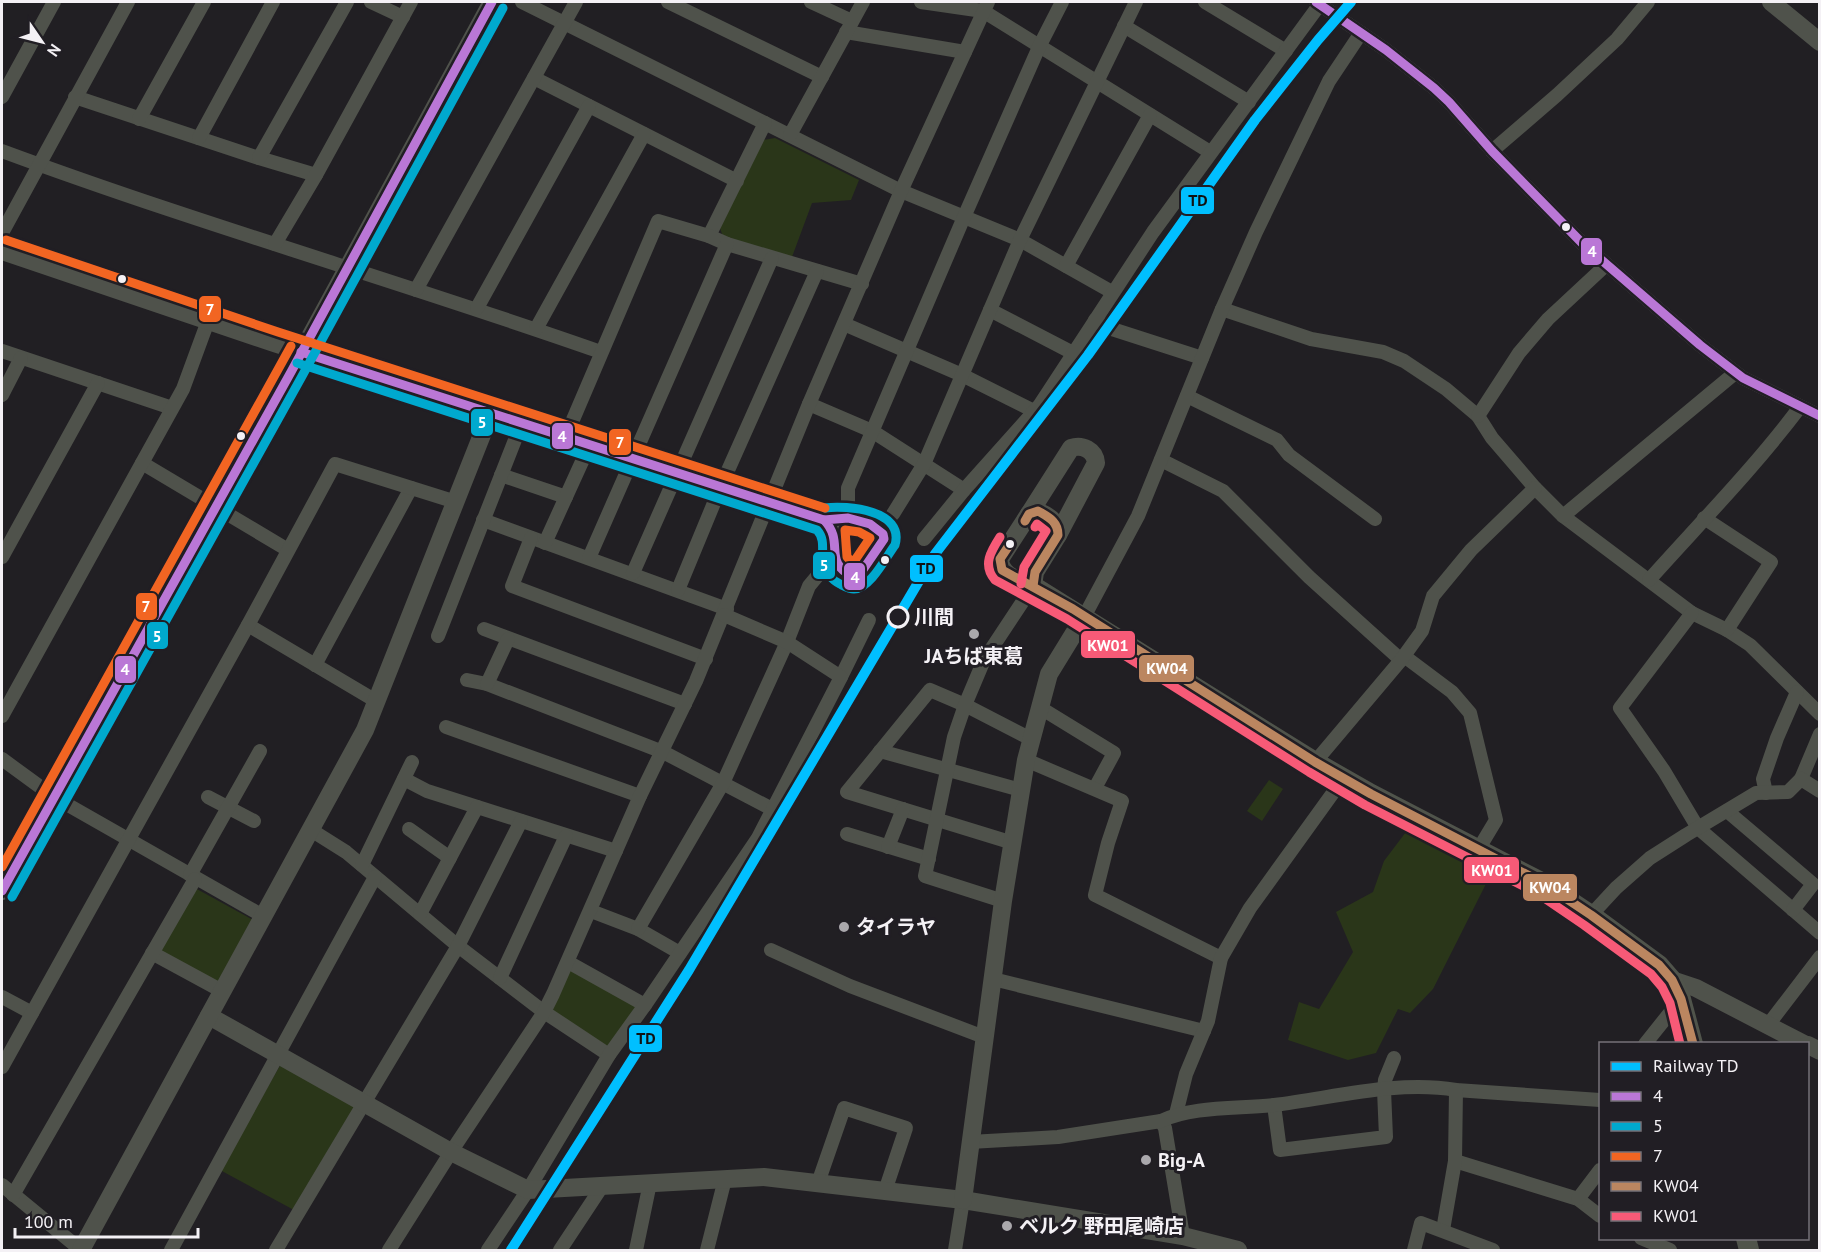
<svg xmlns="http://www.w3.org/2000/svg" width="1821" height="1252" font-family="'PT Sans','Noto Sans JP',sans-serif">
<style>
.green{fill:#2a3619}
.lines{fill:none;stroke-linecap:round;stroke-linejoin:round}
.minor{stroke:#4f524b;stroke-width:14}
.tertiary{stroke:#4f524b;stroke-width:18}
.secondary{stroke:#50544b;stroke-width:20}
.bus-1-casing{stroke:#211e24;stroke-width:14}
.bus-2-casing{stroke:#211e24;stroke-width:14}
.bus-3-casing{stroke:#211e24;stroke-width:14}
.bus-4-casing{stroke:#211e24;stroke-width:14}
.bus-5-casing{stroke:#211e24;stroke-width:14}
.bus-1{stroke:#ba77d6;stroke-width:9}
.bus-2{stroke:#00a9ce;stroke-width:9}
.bus-3{stroke:#f26522;stroke-width:9}
.bus-4{stroke:#bb8660;stroke-width:9}
.bus-5{stroke:#f75a77;stroke-width:9}
.rail-1-casing{stroke:#211e24;stroke-width:15}
.rail-1{stroke:#00bfff;stroke-width:10}
.bus-dot{fill:#f4f1f5;stroke:#211e24;stroke-width:2}
.stop-dot{fill:#211e24;stroke:#f4f1f5;stroke-width:3}
.poi-dot{fill:#aaa8ac;stroke:#211e24;stroke-width:2}
.labels{text-anchor:middle;dominant-baseline:central;stroke-width:6;stroke-linejoin:round;paint-order:stroke}
.stop-label{font-size:20px;font-weight:bold;fill:#f4f1f5;stroke:#211e24;text-anchor:start}
.poi-label{font-size:20px;font-weight:bold;fill:#f4f1f5;stroke:#211e24;text-anchor:start}
.line-badge{stroke:#211e24;stroke-width:2}
.badge-label{font-size:16px;text-anchor:middle;font-weight:bold;fill:#fff}
.pale-badge-label{font-size:16px;text-anchor:middle;font-weight:bold;fill:#111}
</style>
<rect width="100%" height="100%" fill="#211f23"/>
<g class="green">
<polygon points="775,138 859,180 851,200 812,203 792,257 723,237 720,228 763,140"/>
<polygon points="1269,780 1283,789 1262,821 1247,811"/>
<polygon points="1412,824 1494,868 1433,989 1410,1013 1398,1009 1376,1053 1348,1060 1288,1040 1299,1002 1319,1009 1353,952 1336,912 1373,892 1384,861"/>
<polygon points="195,888 255,921 219,985 160,951"/>
<polygon points="571,967 640,1007 609,1049 551,1011"/>
<polygon points="282,1062 356,1105 294,1210 220,1170"/>
</g>
<g class="lines">
<g class="minor">
<polyline points="371,2 403,17"/>
<polyline points="522,2 901,191 1020,240 1112,292"/>
<polyline points="668,2 822,77"/>
<polyline points="811,2 852,21"/>
<polyline points="921,2 983,11 1210,152"/>
<polyline points="1205,2 1286,51"/>
<polyline points="1316,2 1386,50 1434,88 1449,102 1492,151 1583,244 1700,345 1743,378 1820,416"/>
<polyline points="1124,26 1249,102"/>
<polyline points="846,32 965,52"/>
<polyline points="534,78 737,181"/>
<polyline points="2,97 54,2"/>
<polyline points="75,97 259,158 316,175"/>
<polyline points="139,119 204,2"/>
<polyline points="790,135 863,2"/>
<polyline points="199,138 273,2"/>
<path d="M 2,151 C 199,224 402,282 601,352"/>
<polyline points="1492,151 1557,95 1617,39 1648,2"/>
<polyline points="259,158 347,2"/>
<polyline points="2,233 128,2"/>
<polyline points="709,236 765,123"/>
<polyline points="275,244 316,175 411,2"/>
<polyline points="1066,266 1150,115"/>
<polyline points="416,290 576,2"/>
<polyline points="477,308 589,106"/>
<polyline points="1222,309 1311,339 1383,352 1404,361 1446,389 1478,416 1492,438 1535,488 1563,516 1692,613 1727,630 1750,645 1820,714"/>
<polyline points="990,310 1073,353"/>
<polyline points="1095,320 1112,329 1202,358"/>
<polyline points="844,324 962,375 1034,411"/>
<polyline points="536,329 644,134"/>
<polyline points="2,351 172,408"/>
<polyline points="2,395 21,358"/>
<polyline points="1187,396 1277,440 1289,455 1375,519"/>
<polyline points="809,404 872,431 964,490"/>
<polyline points="1478,416 1519,353 1548,319 1606,265"/>
<polyline points="566,436 658,221 709,236 727,244 862,284"/>
<polyline points="1161,460 1223,491 1309,577 1401,660"/>
<polyline points="142,463 288,550"/>
<polyline points="501,475 566,497"/>
<polyline points="893,514 924,464 1020,240 1136,2"/>
<polyline points="1563,516 1735,373"/>
<polyline points="848,518 848,488 964,217 1039,47 1062,2"/>
<polyline points="1704,518 1771,562 1727,630"/>
<polyline points="483,520 727,609"/>
<polyline points="531,538 512,586 706,659"/>
<polyline points="924,539 964,490 1039,406 1153,232 1320,4"/>
<polyline points="545,543 590,444"/>
<polyline points="2,557 98,383"/>
<polyline points="589,558 727,244"/>
<polyline points="633,573 772,258"/>
<path d="M 1649,580 C 1700,523 1754,468 1800,407"/>
<polyline points="678,590 721,486 817,271"/>
<polyline points="1692,613 1620,708 1664,771 1698,828 1820,933"/>
<polyline points="1084,617 1138,516 1222,309 1256,232 1329,81 1361,33"/>
<polyline points="248,625 376,701"/>
<polyline points="484,629 685,704"/>
<polyline points="438,636 522,422"/>
<polyline points="1404,656 1452,692 1470,713 1496,820 1478,850"/>
<polyline points="315,665 411,488"/>
<polyline points="841,677 869,620"/>
<polyline points="467,680 487,684 663,752 772,809"/>
<polyline points="487,684 508,639"/>
<polyline points="1039,707 1114,753 1095,788"/>
<polyline points="2,716 183,389 208,321"/>
<polyline points="446,727 640,796"/>
<polyline points="880,751 1021,790"/>
<polyline points="2,759 54,797 263,916"/>
<polyline points="1026,760 1122,801 1108,843 1095,895 1221,958"/>
<polyline points="1315,762 1401,660 1422,631 1433,596 1471,550 1535,488"/>
<polyline points="404,779 427,791 616,851"/>
<polyline points="1801,779 1820,734"/>
<polyline points="1766,793 1763,779 1777,738 1797,692"/>
<polyline points="208,797 254,821"/>
<polyline points="1727,811 1813,884 1793,910"/>
<polyline points="409,829 450,858"/>
<polyline points="311,830 346,852 458,946 544,1012 609,1055"/>
<polyline points="847,834 929,859"/>
<polyline points="1013,843 847,792 930,690 965,705 1031,739"/>
<polyline points="888,847 903,809"/>
<polyline points="362,865 412,762"/>
<polyline points="190,875 260,751"/>
<polyline points="1003,901 925,876 954,737 965,705 984,660 1033,586"/>
<polyline points="591,911 638,929 680,953"/>
<polyline points="420,914 477,807"/>
<polyline points="1591,915 1616,888 1650,858 1686,835 1756,793 1788,792 1801,779 1820,791"/>
<polyline points="638,929 723,783 787,642 809,586 819,574 829,557 834,555"/>
<polyline points="771,950 850,986 984,1037"/>
<polyline points="152,953 222,991"/>
<polyline points="568,962 645,1005"/>
<polyline points="500,978 566,836"/>
<polyline points="993,979 1204,1031"/>
<polyline points="2,997 32,1013"/>
<polyline points="1768,1025 1820,957"/>
<polyline points="1645,1044 1681,999"/>
<polyline points="2,1067 248,625 335,464 456,502"/>
<polyline points="1274,1105 1280,1150 1386,1137 1384,1090 1385,1080 1394,1058"/>
<polyline points="1176,1114 1186,1074 1208,1021 1221,958 1250,908 1343,779"/>
<polyline points="1161,1121 1165,1128 1183,1236"/>
<path d="M 970,1142 L 1058,1137 L 1161,1121 C 1192,1106 1238,1109 1274,1105 C 1333,1098 1397,1080 1456,1090 L 1600,1100"/>
<polyline points="1455,1161 1578,1199 1600,1216"/>
<polyline points="818,1183 844,1108 906,1128 885,1191"/>
<polyline points="2,1185 81,1250"/>
<polyline points="13,1195 195,879"/>
<polyline points="1578,1199 1600,1170"/>
<polyline points="1443,1230 1455,1161 1456,1090"/>
<polyline points="1641,1238 1670,1250"/>
<polyline points="171,1250 375,877"/>
<polyline points="276,1250 458,946 521,821"/>
<polyline points="389,1250 451,1152 544,1012 553,994 640,796 696,681 809,404 901,191 988,2"/>
<polyline points="488,1250 528,1190 609,1055 645,1005 758,838 841,677 787,642 724,615"/>
<polyline points="560,1250 603,1185"/>
<polyline points="636,1250 650,1183"/>
<polyline points="707,1250 725,1179"/>
<polyline points="955,1250 963,1200"/>
<polyline points="1414,1250 1421,1223 1493,1250"/>
</g>
<g class="tertiary">
<polyline points="1771,2 1820,42"/>
<path d="M 2,251 L 274,343 L 824,520 C 850,540 817,566 854,577 L 860,574 L 884,539 L 883,534 C 867,516 845,517 824,520"/>
<path d="M 1033,511 C 1046,513 1060,522 1058,535 L 1035,572 L 1033,586 C 1020,580 1000,576 1000,559 L 1029,514 Z"/>
<path d="M 1029,514 L 1071,448 C 1082,444 1095,450 1096,463 L 1058,535"/>
<polyline points="2,891 291,372 492,2"/>
<polyline points="1672,980 1696,988 1804,1044"/>
<polyline points="209,1016 451,1152 528,1190 764,1177 963,1200 1183,1236 1238,1250"/>
<polyline points="1808,1045 1820,1051"/>
<polyline points="963,1200 1003,901 1026,760 1049,674 1084,617"/>
<polyline points="81,1250 365,730 491,412"/>
</g>
<g class="secondary">
<polyline points="1033,586 1315,762 1371,794 1543,883 1591,915 1659,965 1672,980 1681,999 1693,1044"/>
<polyline points="1746,1238 1749,1250"/>
</g>
<g class="bus-1-casing">
<g id="bus-1">
<polyline points="1316,2 1386,50 1434,88 1449,102 1492,151 1583,244 1700,345 1743,378 1820,416"/>
<polyline points="301,352 824,520"/>
<path d="M 848,518 L 870,524 L 883,534 L 884,539 L 860,574 L 854,577 C 821,562 846,543 824,520 Z"/>
<polyline points="2,891 291,372 492,2"/>
</g>
</g>
<g class="bus-2-casing">
<g id="bus-2">
<path d="M 297,363 L 817,530 C 826,540 821,551 823,562 C 825,572 832,580 840,584 C 844,586 849,589 854,589 C 870,589 886,557 895,545 C 905,510 847,505 825,508"/>
<polyline points="12,897 301,378 503,8"/>
</g>
</g>
<g class="bus-3-casing">
<g id="bus-3">
<polyline points="6,240 278,332 825,508"/>
<polygon points="845,530 859,532 870,538 853,563 847,557"/>
<polyline points="2,867 291,346"/>
</g>
</g>
<g class="bus-4-casing">
<g id="bus-4">
<path d="M 1025,521 L 1029,514 L 1038,511 C 1048,517 1058,521 1058,535 L 1035,572 L 1033,586"/>
<polyline points="1010,544 1000,559 1002,570 1073,609 1315,762 1371,794 1543,883 1591,915 1659,965 1672,980 1681,999 1693,1044"/>
</g>
</g>
<g class="bus-5-casing">
<g id="bus-5">
<path d="M 1000,537 C 991,551 982,565 995,580 L 1067,619 L 1309,772 L 1365,805 L 1537,893 L 1584,925 L 1651,974 L 1662,987 L 1670,1003 L 1680,1044"/>
<polyline points="1021,584 1024,567 1046,531 1037,524 1035,527"/>
</g>
</g>
<use href="#bus-1" class="bus-1"/>
<use href="#bus-2" class="bus-2"/>
<use href="#bus-3" class="bus-3"/>
<use href="#bus-4" class="bus-4"/>
<use href="#bus-5" class="bus-5"/>
<g class="rail-1-casing">
<polyline id="rail-1" points="511,1250 689,970 935,554 1088,355 1255,120 1318,40 1351,2"/>
</g>
<use href="#rail-1" class="rail-1"/>
</g>
<g class="bus-dot">
<circle cx="1566" cy="227" r="5"/>
<circle cx="122" cy="279" r="5"/>
<circle cx="241" cy="436" r="5"/>
<circle cx="1010" cy="544" r="5"/>
<circle cx="885" cy="560" r="5"/>
</g>
<circle class="stop-dot" cx="898" cy="617" r="10"/>
<g class="poi-dot">
<circle cx="974" cy="634" r="6"/>
<circle cx="844" cy="927" r="6"/>
<circle cx="1146" cy="1160" r="6"/>
<circle cx="1007" cy="1226" r="6"/>
</g>
<g class="labels">
<g class="stop-label">
<text x="914" y="617">川間</text>
</g>
<g class="poi-label">
<text x="974" y="656" text-anchor="middle">JAちば東葛</text>
<text x="856" y="927">タイラヤ</text>
<text x="1158" y="1160">Big-A</text>
<text x="1019" y="1226">ベルク 野田尾崎店</text>
</g>
</g>
<g class="line-badge">
<rect x="1180" y="186" width="35" height="29" rx="6" fill="#00bfff"/>
<rect x="1580" y="237" width="23" height="29" rx="6" fill="#ba77d6"/>
<rect x="198" y="295" width="24" height="28" rx="6" fill="#f26522"/>
<rect x="470" y="408" width="24" height="29" rx="6" fill="#00a9ce"/>
<rect x="551" y="422" width="23" height="28" rx="6" fill="#ba77d6"/>
<rect x="608" y="428" width="24" height="28" rx="6" fill="#f26522"/>
<rect x="812" y="551" width="24" height="29" rx="6" fill="#00a9ce"/>
<rect x="909" y="554" width="35" height="29" rx="6" fill="#00bfff"/>
<rect x="843" y="562" width="23" height="29" rx="6" fill="#ba77d6"/>
<rect x="135" y="592" width="23" height="29" rx="6" fill="#f26522"/>
<rect x="146" y="621" width="23" height="29" rx="6" fill="#00a9ce"/>
<rect x="1080" y="630" width="56" height="29" rx="6" fill="#f75a77"/>
<rect x="1138" y="654" width="57" height="29" rx="6" fill="#bb8660"/>
<rect x="114" y="655" width="23" height="29" rx="6" fill="#ba77d6"/>
<rect x="1463" y="856" width="57" height="28" rx="6" fill="#f75a77"/>
<rect x="1522" y="873" width="56" height="29" rx="6" fill="#bb8660"/>
<rect x="628" y="1024" width="35" height="29" rx="6" fill="#00bfff"/>
</g>
<g class="badge-label">
<text x="1592" y="257">4</text>
<text x="210" y="315">7</text>
<text x="482" y="428">5</text>
<text x="562" y="442">4</text>
<text x="620" y="448">7</text>
<text x="824" y="571">5</text>
<text x="855" y="583">4</text>
<text x="146" y="612">7</text>
<text x="157" y="642">5</text>
<text x="1108" y="651">KW01</text>
<text x="1167" y="674">KW04</text>
<text x="125" y="675">4</text>
<text x="1492" y="876">KW01</text>
<text x="1550" y="893">KW04</text>
</g>
<g class="pale-badge-label">
<text x="1198" y="206">TD</text>
<text x="926" y="574">TD</text>
<text x="646" y="1044">TD</text>
</g>
<rect width="1821" height="1252" fill="none" stroke="#f4f1f5" stroke-width="6"/>
<rect x="1599" y="1042" width="210" height="198" fill="#211e24" stroke="#757278" stroke-width="1.5"/>
<rect x="1611" y="1062" width="30" height="9" fill="#00bfff" stroke="#757278" stroke-width="1.5"/>
<text x="1653" y="1072" font-size="18" fill="#f4f1f5">Railway TD</text>
<rect x="1611" y="1092" width="30" height="9" fill="#ba77d6" stroke="#757278" stroke-width="1.5"/>
<text x="1653" y="1102" font-size="18" fill="#f4f1f5">4</text>
<rect x="1611" y="1122" width="30" height="9" fill="#00a9ce" stroke="#757278" stroke-width="1.5"/>
<text x="1653" y="1132" font-size="18" fill="#f4f1f5">5</text>
<rect x="1611" y="1152" width="30" height="9" fill="#f26522" stroke="#757278" stroke-width="1.5"/>
<text x="1653" y="1162" font-size="18" fill="#f4f1f5">7</text>
<rect x="1611" y="1182" width="30" height="9" fill="#bb8660" stroke="#757278" stroke-width="1.5"/>
<text x="1653" y="1192" font-size="18" fill="#f4f1f5">KW04</text>
<rect x="1611" y="1212" width="30" height="9" fill="#f75a77" stroke="#757278" stroke-width="1.5"/>
<text x="1653" y="1222" font-size="18" fill="#f4f1f5">KW01</text>
<g transform="translate(42 42) rotate(125)" stroke="#211e24" stroke-width="4.5" paint-order="stroke">
<path d="M0-4.5L10 22L0 15L-10 22Z" fill="#f4f1f5"/>
<text y="-9" font-size="16" font-weight="bold" text-anchor="middle" fill="#f4f1f5">N</text>
</g>
<path d="M15 1228v9h183v-9" fill="none" stroke="#f4f1f5" stroke-width="3"/>
<text x="24" y="1228" font-size="18" fill="#f4f1f5" stroke="#211e24" stroke-width="4.5" paint-order="stroke">100 m</text>
</svg>
